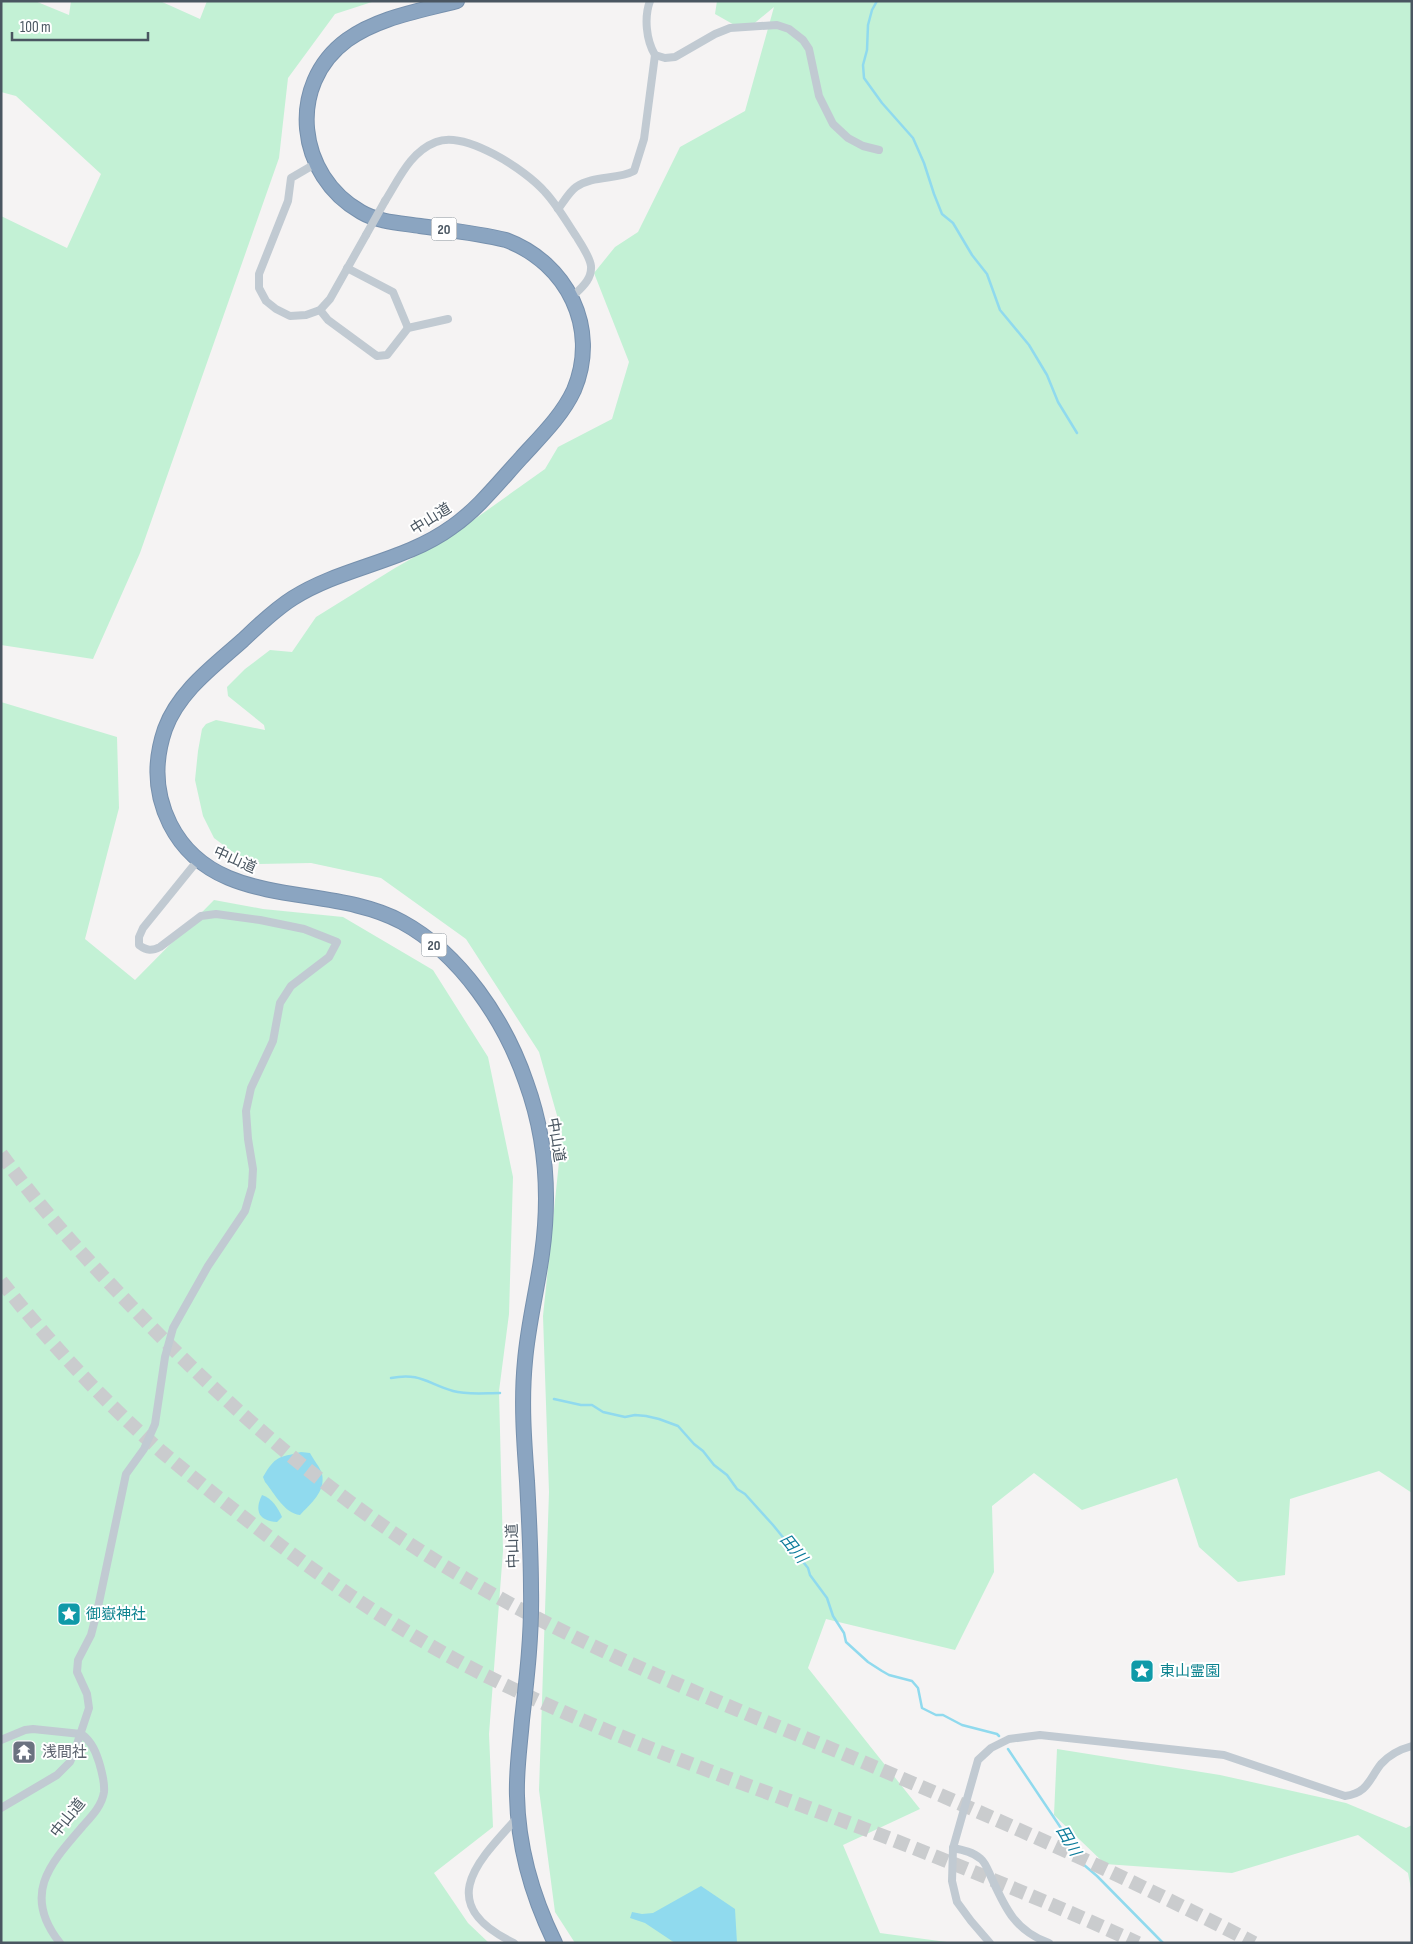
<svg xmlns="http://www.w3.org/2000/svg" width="1413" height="1944" font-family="'Sofia Sans Condensed','Noto Sans JP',sans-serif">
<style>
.green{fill:#c3f1d5}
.water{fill:#90daee}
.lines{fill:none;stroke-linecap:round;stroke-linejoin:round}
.stream{stroke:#90daee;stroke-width:2.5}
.highway-tunnel{stroke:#caccce;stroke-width:14;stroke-dasharray:14 7;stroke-linecap:butt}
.highway-casing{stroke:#7690ad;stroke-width:16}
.street{stroke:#c1cad2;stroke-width:8}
.highway{stroke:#8ba5c1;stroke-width:14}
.street-bridge{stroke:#c1cad2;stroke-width:8}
.labels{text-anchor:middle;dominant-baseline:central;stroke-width:4;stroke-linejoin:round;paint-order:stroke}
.shield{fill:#fff;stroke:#808990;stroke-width:1}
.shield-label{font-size:14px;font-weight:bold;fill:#4a5661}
.street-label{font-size:15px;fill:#4a5661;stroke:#fff}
.culture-label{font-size:15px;fill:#0d838f;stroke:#fff;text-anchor:start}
.worship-label{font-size:15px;fill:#5b616d;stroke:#fff;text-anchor:start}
.water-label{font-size:16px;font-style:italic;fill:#0c7c9b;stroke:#fff}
</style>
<rect width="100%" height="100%" fill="#f5f3f3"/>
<g class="green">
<polygon points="1,1 35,1 69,15 71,1 160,1 200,19 207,1 375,1 335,14 288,78 279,158 140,553 93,659 1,645 1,216 67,248 101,174 16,96 1,92"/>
<polygon points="717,1 1412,1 1412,1493 1379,1471 1290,1499 1285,1575 1238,1582 1199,1547 1177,1478 1082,1510 1034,1473 992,1506 994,1572 955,1650 826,1619 808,1668 920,1809 843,1845 880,1933 954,1943 575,1943 555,1912 539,1790 549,1492 543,1316 562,1133 539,1052 466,939 381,878 311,863 259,864 234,853 214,838 203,816 195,780 198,751 202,729 206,724 216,720 265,730 264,725 228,696 227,687 245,669 270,650 292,652 316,617 395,568 451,536 545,469 558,447 612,419 629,362 594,273 615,247 638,232 680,147 745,111 774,7 745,31 715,14"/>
<polygon points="1,702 117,737 119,808 85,939 135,980 214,900 263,909 343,917 433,970 488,1057 513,1177 509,1314 499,1391 503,1551 489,1734 493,1827 434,1873 468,1923 489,1943 1,1943"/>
<polygon points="1057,1749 1220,1775 1346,1803 1406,1828 1412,1825 1412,1894 1408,1873 1358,1835 1232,1873 1105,1864 1054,1815"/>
</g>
<g class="water">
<path d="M 301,1452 L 310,1453 C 313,1459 320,1467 322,1474 C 326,1492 310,1504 300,1515 C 284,1513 275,1494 265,1482 L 263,1477 C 276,1455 278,1458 301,1452 Z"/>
<path d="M 262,1495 C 272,1498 278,1508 282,1517 L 277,1522 C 259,1521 254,1511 262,1495 Z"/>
<polygon points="701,1886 735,1909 737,1943 675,1943 645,1923 630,1918 632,1912 642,1914 653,1913"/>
</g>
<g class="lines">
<g class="stream">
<polyline points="877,1 872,10 868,25 867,50 863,65 864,78 882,103 913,138 924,163 934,194 942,214 953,223 972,255 987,274 1000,310 1029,345 1047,375 1058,402 1077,433"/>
<path d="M 391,1378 C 420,1372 428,1384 453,1391 C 467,1395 485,1393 500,1393"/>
<polyline points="554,1399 581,1405 592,1405 603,1412 625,1417 635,1415 646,1416 659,1419 678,1426 694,1444 703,1451 714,1465 727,1475 737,1489 745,1494 773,1525 808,1568 810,1575 827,1598 833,1616 844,1633 846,1642 868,1662 882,1671 889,1675 912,1681 918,1688 922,1708 936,1715 943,1715 962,1725 997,1734 999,1736"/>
<polyline points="1008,1749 1071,1843 1077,1859 1097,1876 1163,1943"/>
</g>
<g class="highway-tunnel">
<path d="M 1,1154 C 41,1209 87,1260 134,1309 C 232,1412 343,1507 466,1579 C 590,1652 724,1704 856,1759 C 991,1816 1124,1875 1254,1943"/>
<path d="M 1,1281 C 49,1342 103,1401 162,1452 C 191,1476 221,1500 251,1523 C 332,1586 418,1644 511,1688 C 630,1745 755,1787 878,1834 C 966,1868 1053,1904 1138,1943"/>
</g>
<g class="highway-casing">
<path id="highway" d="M 457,1 C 420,11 379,17 347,40 C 286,85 297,176 361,212 C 378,222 400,223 420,226 C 448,230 477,233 506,240 C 567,263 600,328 574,390 C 562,416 540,437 521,458 C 499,482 478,509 452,527 C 404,562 342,567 293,598 C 274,610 259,625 243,640 C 214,666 179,691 165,729 C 154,761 155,794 170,824 C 215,913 327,881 402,922 C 461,954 505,1021 526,1082 C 546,1137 550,1197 542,1254 C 537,1290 528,1325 525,1361 C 521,1401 524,1441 527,1481 C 529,1517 531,1554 531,1590 C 532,1633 527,1677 522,1720 C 520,1745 516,1771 517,1796 C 518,1846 533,1898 555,1943"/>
</g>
<g class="street">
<path d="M 650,1 C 644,17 646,40 655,55 L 665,58 L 675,57 L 715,34 L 730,28 L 777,25 L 789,29 L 803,40 L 809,49 L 819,96 L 833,124 L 848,138 L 863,146 L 879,150"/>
<polyline points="315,164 291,178 288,201 259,274 259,288 266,301 276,309 290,316 306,315 320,310 330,299 366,235"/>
<path d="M 385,201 C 399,179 410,152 436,142 C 465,130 526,170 545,192 C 557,205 566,221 576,236 C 581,244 590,257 591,266 C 592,280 581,288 572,297"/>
<path d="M 558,209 C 563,203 569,192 576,187 C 593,175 617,180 634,171 L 644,139 L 655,55"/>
<polyline points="347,268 393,292 408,328"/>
<polyline points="320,310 328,320 377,356 387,355 408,328 448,319"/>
<path d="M 1,1740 L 25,1730 L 33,1729 L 81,1734 C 91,1740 96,1752 99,1762 C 102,1772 105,1782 104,1792 C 102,1806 91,1817 82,1827 C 49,1865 22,1895 60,1943"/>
<path d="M 1,1808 L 57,1775 L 70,1762 L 74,1753 L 89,1708 L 87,1694 L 77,1672 L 78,1660 L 91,1635 L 97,1612 L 126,1474 L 144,1449 L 155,1424 L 165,1357 L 173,1328 L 208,1266 L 245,1211 L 252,1187 L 253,1169 L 248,1139 L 246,1111 L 251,1088 L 273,1041 L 280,1003 L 291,986 L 329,957 L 337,942 L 304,929 L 260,920 L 216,914 L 201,916 L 160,947 C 152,951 147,951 139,945 L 139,937 L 143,928 L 198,860"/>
<path d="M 953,1848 C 963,1850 973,1852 981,1859 C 986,1863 989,1873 992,1879 C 1006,1910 1016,1931 1049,1943"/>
<path d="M 514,1943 C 434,1904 476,1863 518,1817"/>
<path d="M 990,1943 L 971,1921 L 957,1902 L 952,1881 L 953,1848 L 978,1760 L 991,1748 L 1009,1739 L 1040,1735 L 1224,1755 L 1345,1796 C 1368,1793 1369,1779 1381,1764 C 1389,1755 1401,1749 1412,1746"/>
</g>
<use href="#highway" class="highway"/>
<polyline class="street-bridge" points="366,235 385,201"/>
</g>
<defs>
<g id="sight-square" transform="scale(1.25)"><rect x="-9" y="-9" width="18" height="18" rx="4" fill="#0f9aa8" stroke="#fff"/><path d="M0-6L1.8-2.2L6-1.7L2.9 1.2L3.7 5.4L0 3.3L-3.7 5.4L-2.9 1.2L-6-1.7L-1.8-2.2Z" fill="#fff"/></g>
<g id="temple-square" transform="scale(1.25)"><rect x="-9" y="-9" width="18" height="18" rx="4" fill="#6b7280" stroke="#fff"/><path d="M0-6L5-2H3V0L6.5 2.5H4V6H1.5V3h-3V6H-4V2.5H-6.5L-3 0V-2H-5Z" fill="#fff"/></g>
</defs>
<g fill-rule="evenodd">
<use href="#sight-square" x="69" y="1614"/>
<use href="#sight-square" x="1142" y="1671"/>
<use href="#temple-square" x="24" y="1752"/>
</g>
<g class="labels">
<g class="shield">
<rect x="431.5" y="217.5" width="25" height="23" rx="4"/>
<rect x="421.5" y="933.5" width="25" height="23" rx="4"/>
</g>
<g class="shield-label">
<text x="444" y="229">20</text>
<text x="434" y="945">20</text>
</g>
<g class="street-label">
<text transform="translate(431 519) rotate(-32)">中山道</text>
<text transform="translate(235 860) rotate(24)">中山道</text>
<text transform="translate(556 1140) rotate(81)">中山道</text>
<text transform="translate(513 1546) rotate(-92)">中山道</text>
<text transform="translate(68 1818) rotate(-51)">中山道</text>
</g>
<g class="culture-label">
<text x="86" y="1614">御嶽神社</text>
<text x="1160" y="1671">東山霊園</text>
</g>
<g class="worship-label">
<text x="42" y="1752">浅間社</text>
</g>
<g class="water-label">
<text transform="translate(793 1549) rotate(51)">田川</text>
<text transform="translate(1068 1841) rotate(60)">田川</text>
</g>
</g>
<rect width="1413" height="1944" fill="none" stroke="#4a5661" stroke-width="5"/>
<path d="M12 32v8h136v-8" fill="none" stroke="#4a5661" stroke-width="2.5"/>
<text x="20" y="32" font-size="15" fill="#4a5661" stroke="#ffffff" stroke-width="4" paint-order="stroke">100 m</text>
</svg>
